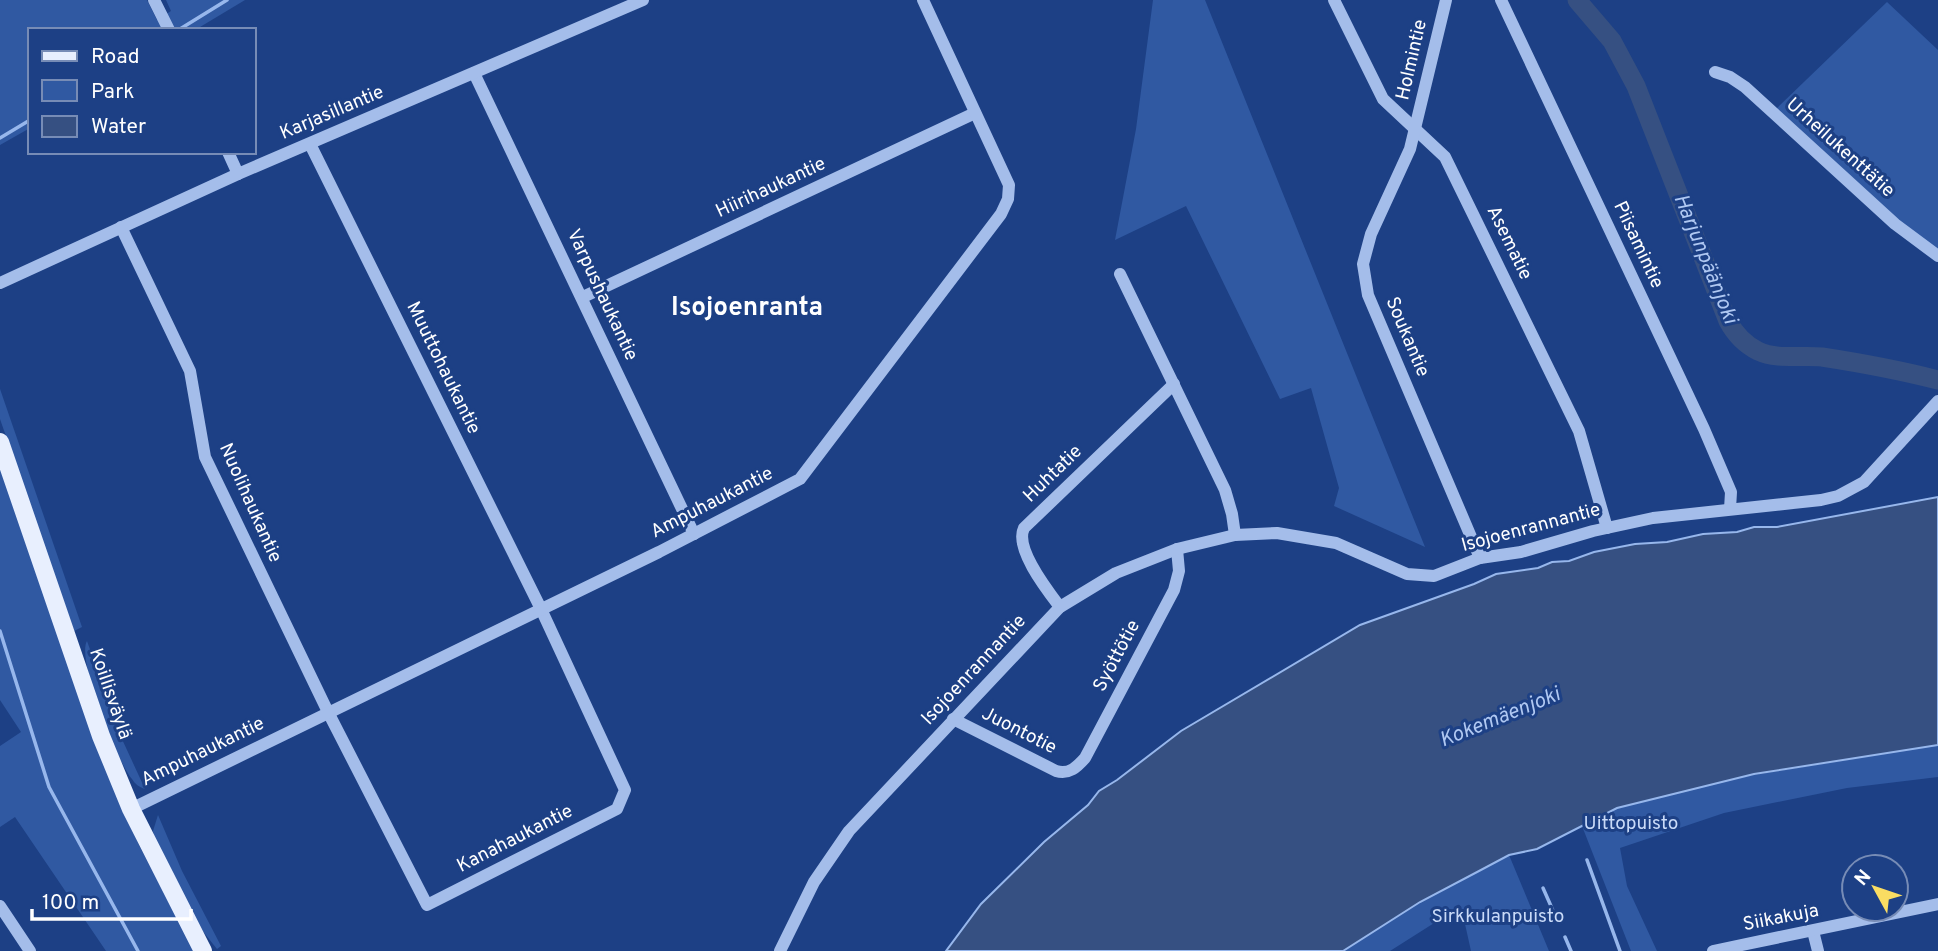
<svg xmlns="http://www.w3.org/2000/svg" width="1938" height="951" font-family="Overpass,sans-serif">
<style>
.green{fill:#3059a2}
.water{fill:#365082;stroke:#97b7ec;stroke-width:2}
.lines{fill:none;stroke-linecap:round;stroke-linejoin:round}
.stream{stroke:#97b7ec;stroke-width:3.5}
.river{stroke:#365082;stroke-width:19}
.minor{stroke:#a4bdea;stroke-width:12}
.major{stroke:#e8effe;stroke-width:18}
.labels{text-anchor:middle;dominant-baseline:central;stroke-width:6;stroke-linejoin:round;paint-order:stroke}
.street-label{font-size:19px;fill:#fff;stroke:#1d4085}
.park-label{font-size:19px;fill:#c9daf8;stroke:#1d4085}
.water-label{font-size:21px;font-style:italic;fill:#b0c8f2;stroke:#1d4085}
.district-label{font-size:26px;font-weight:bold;fill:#fff;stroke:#1d4085}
</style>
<rect width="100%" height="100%" fill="#1d4085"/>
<g class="green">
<polygon points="0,0 147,0 157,20 171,11 166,0 245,0 195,30 30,30 30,128 0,145"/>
<polygon points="1153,0 1205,0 1425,547 1334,506 1339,488 1311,388 1280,399 1186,206 1115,240 1136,129"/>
<polygon points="1887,2 1938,50 1938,262 1775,110"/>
<polygon points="0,389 82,627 74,631 0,419"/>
<polygon points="0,462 103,763 139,845 195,951 106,951 15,817 0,827 0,746 21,732 0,700"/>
<path d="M 87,641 L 121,737 L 145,789 C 139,787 135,784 132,779 C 117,762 76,659 87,641 Z"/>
<polygon points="1938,745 1938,777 1847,788 1724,813 1620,848 1627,886 1657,951 1631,951 1582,826 1617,808 1723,780"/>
<polygon points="158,815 182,871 221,946 217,949 201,929 155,840 153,831"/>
<polygon points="1509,855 1549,951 1471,951 1461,906 1390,951 1343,951 1420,902"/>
</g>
<polygon class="water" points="1938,497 1938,745 1754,774 1617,808 1537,849 1509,855 1479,871 1420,902 1343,951 946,951 981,904 1044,842 1088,805 1099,791 1117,780 1181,731 1360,625 1474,584 1496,574 1538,568 1552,562 1569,561 1594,552 1635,544 1667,542 1703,534 1737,532 1754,527 1777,527"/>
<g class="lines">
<g class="stream">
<polyline points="180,29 227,0"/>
<polyline points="0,138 30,120"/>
<polyline points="0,631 49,787 138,951"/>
<polyline points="1587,860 1620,951"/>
<polyline points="1543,888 1558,922"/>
<polyline points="1565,937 1571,951"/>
</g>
<path class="river" d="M 1577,0 L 1612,41 L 1636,86 L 1728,321 C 1735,334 1744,344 1758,351 C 1777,360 1801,355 1822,357 C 1861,363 1899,370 1938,380"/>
<g class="minor">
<polyline points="154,0 169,30"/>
<polyline points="1334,0 1383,99 1445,157 1579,431 1607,528"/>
<polyline points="1446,0 1410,149 1371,234 1363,264 1368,295 1480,558"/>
<polyline points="1501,0 1704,429 1731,492 1730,509"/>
<polyline points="1715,72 1730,77 1745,87 1895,224 1938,256"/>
<polyline points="474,73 694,534"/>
<polyline points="228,152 238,174"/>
<polyline points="121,227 190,371 205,457 328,712 427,905 617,809 625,790 541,609 310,144"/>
<polyline points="1120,274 1225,490 1232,514 1235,535"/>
<polyline points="0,283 238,174 643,0"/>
<polyline points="583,297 975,113"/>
<path d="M 1060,607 C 1047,590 1014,548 1024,528 L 1174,384"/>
<path d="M 953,719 L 1056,771 C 1069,775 1077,767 1085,758 L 1174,590 L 1179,571 L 1177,549"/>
<polyline points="131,809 659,552 800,479 1001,214 1008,199 1009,185 923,0"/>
<polyline points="0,906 30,951"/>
<polyline points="1813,931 1818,951"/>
<polyline points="780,951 814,882 849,831 1060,607 1116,573 1177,549 1235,535 1277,533 1336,543 1407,574 1434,576 1480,558 1521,552 1593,531 1653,518 1821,500 1838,496 1864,482 1938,401"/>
<polyline points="1713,951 1938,904"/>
</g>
<polyline class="major" points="0,442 101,736 131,809 203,951"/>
</g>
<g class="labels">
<g class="street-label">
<text transform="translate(1412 60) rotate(-77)">Holmintie</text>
<text transform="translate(332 113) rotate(-23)">Karjasillantie</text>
<text transform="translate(1840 148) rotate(42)">Urheilukenttätie</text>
<text transform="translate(771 188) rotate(-25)">Hiirihaukantie</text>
<text transform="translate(1509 243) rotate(64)">Asematie</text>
<text transform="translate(1638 245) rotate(65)">Piisamintie</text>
<text transform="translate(602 295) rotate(65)">Varpushaukantie</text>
<text transform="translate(1407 337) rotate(67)">Soukantie</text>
<text transform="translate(443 368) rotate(64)">Muuttohaukantie</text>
<text transform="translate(1053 474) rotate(-44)">Huhtatie</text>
<text transform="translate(250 503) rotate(66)">Nuolihaukantie</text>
<text transform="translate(712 503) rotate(-27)">Ampuhaukantie</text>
<text transform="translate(1531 528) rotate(-15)">Isojoenrannantie</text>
<text transform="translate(1117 656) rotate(-62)">Syöttötie</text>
<text transform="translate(974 670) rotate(-47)">Isojoenrannantie</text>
<text transform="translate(110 694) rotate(71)">Koillisväylä</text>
<text transform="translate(1019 731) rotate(27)">Juontotie</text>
<text transform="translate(203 752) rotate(-26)">Ampuhaukantie</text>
<text transform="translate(515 839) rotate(-27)">Kanahaukantie</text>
<text transform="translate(1781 918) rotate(-11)">Siikakuja</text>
</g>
<g class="park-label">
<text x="1631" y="824">Uittopuisto</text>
<text x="1498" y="917">Sirkkulanpuisto</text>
</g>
<g class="water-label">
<text transform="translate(1705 259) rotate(68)">Harjunpäänjoki</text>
<text transform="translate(1500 718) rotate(-22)">Kokemäenjoki</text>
</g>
<g class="district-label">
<text x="747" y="308">Isojoenranta</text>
</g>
</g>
<rect x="28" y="28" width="228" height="126" fill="#1d4085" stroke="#778cb6" stroke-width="2"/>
<rect x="42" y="51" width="35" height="10" fill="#e8effe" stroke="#778cb6" stroke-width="2"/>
<text x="91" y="63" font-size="21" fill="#ffffff">Road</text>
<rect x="42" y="80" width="35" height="21" fill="#3059a2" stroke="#778cb6" stroke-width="2"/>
<text x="91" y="98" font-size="21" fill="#ffffff">Park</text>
<rect x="42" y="116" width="35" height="21" fill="#365082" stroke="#778cb6" stroke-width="2"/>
<text x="91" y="133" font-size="21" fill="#ffffff">Water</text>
<g transform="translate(1875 888) rotate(310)"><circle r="33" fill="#1d4085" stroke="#778cb6" stroke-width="2"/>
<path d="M0-5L12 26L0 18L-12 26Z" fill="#fadd62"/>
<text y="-10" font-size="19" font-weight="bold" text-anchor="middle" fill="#ffffff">N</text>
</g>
<path d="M32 909v10h159v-10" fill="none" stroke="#ffffff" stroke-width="3.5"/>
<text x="42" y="909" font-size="21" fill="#ffffff" stroke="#1d4085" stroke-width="5" paint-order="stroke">100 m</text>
</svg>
